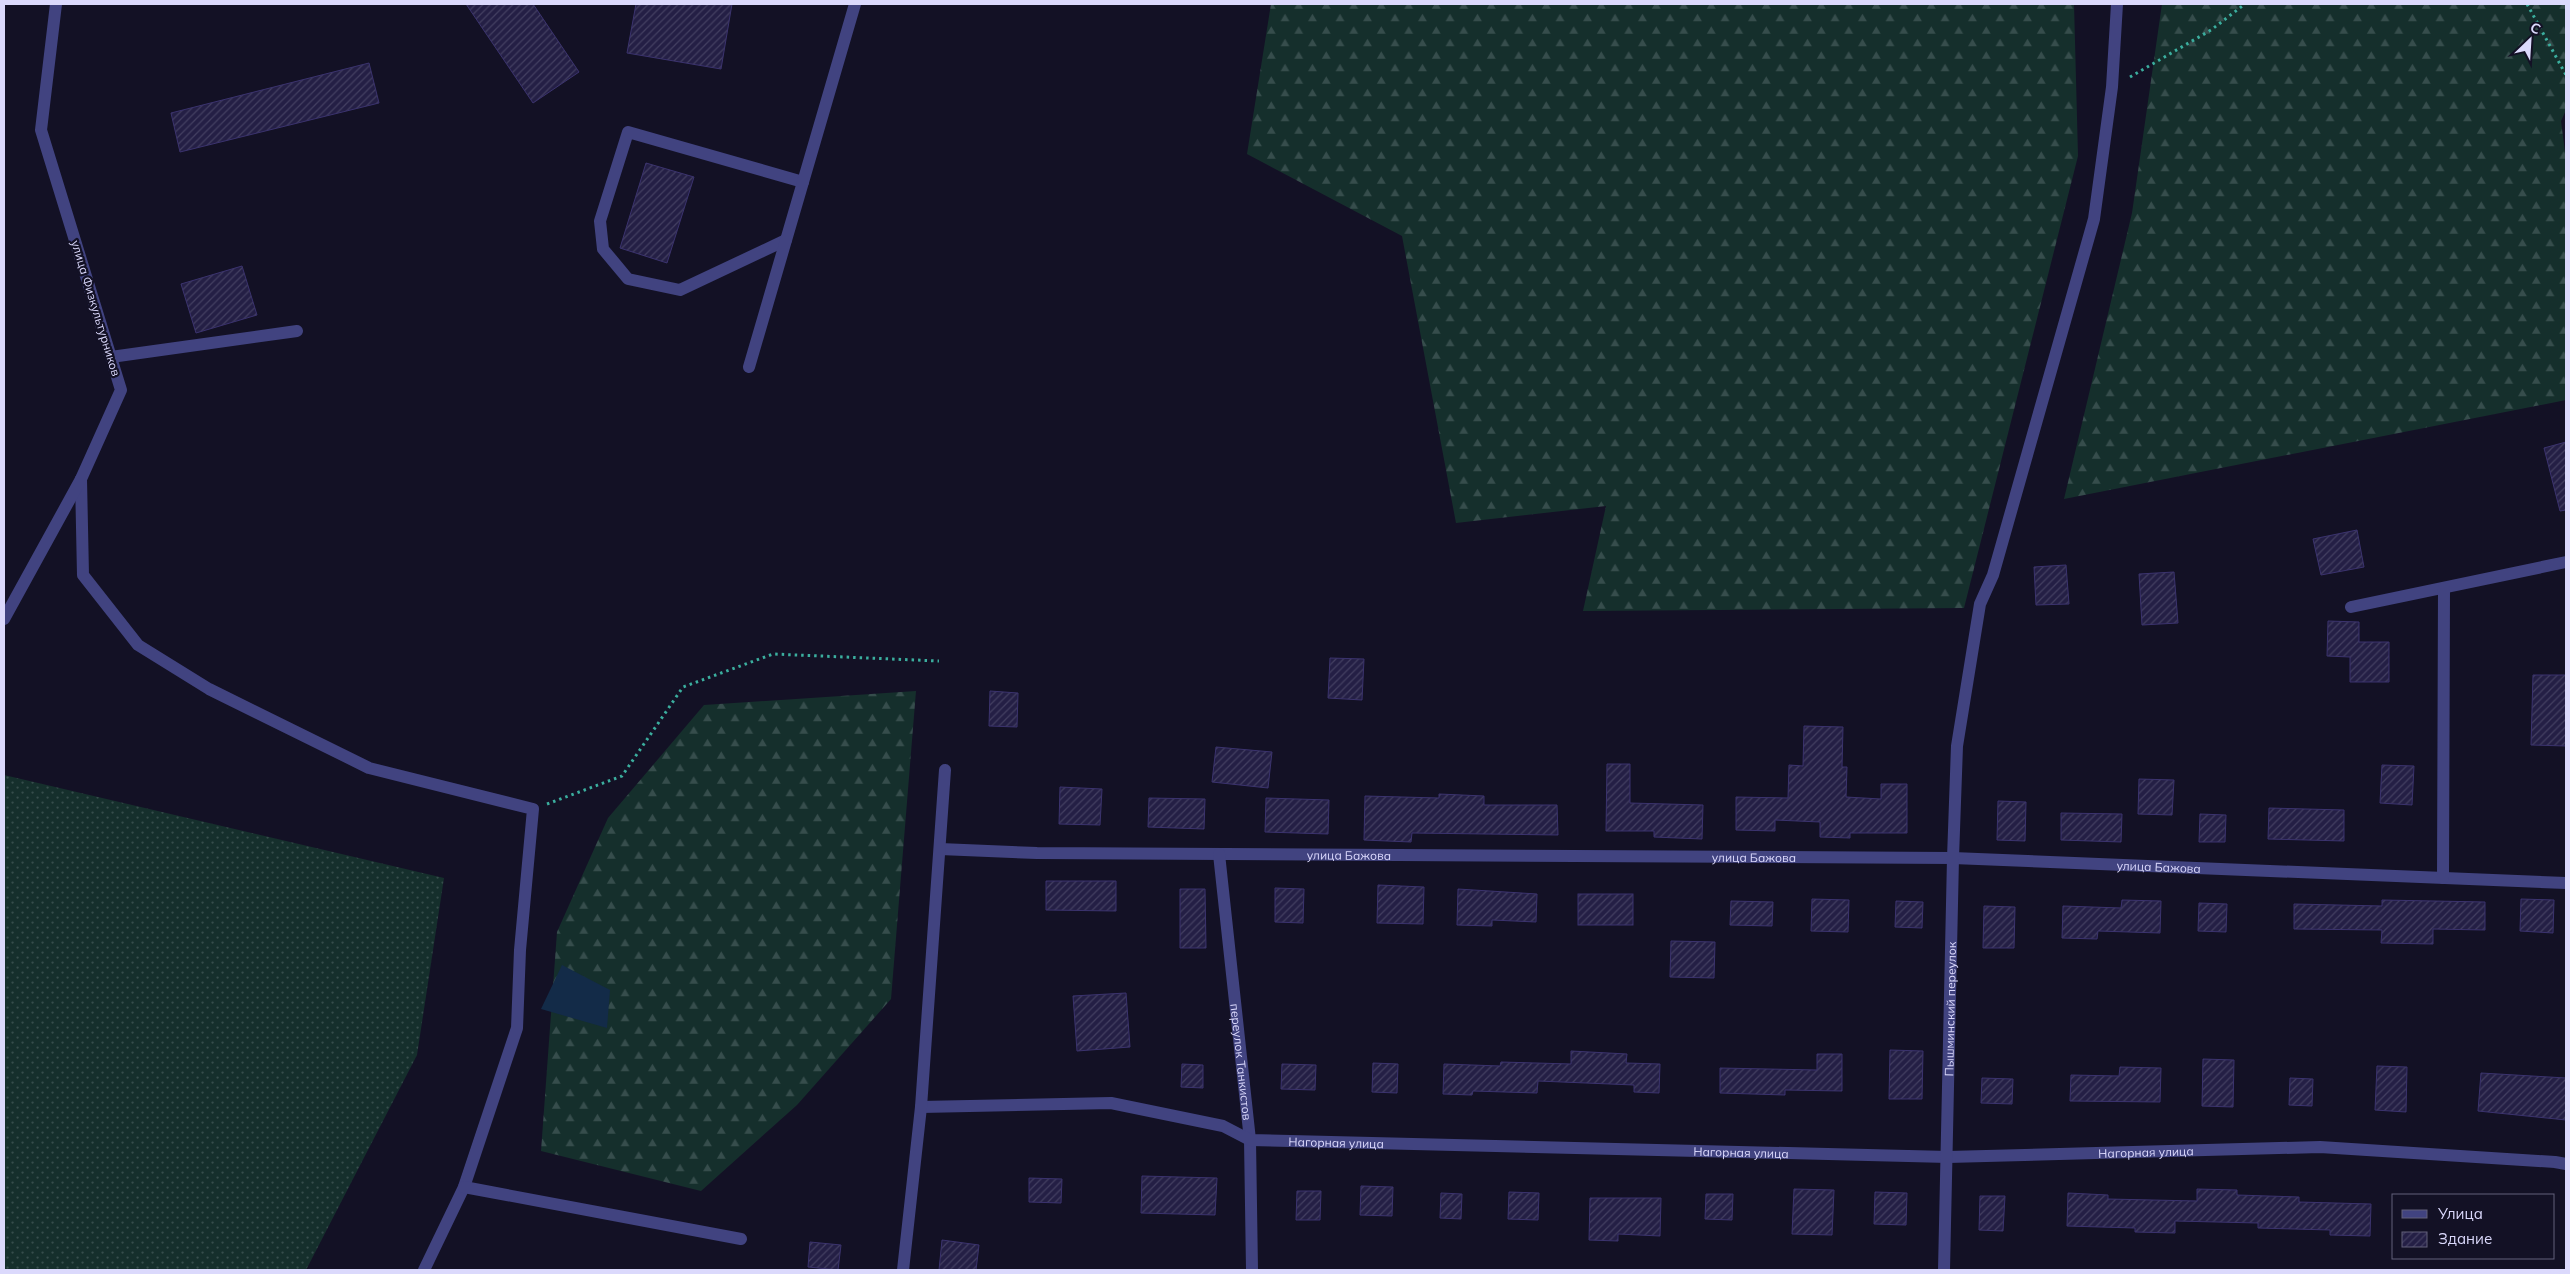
<svg xmlns="http://www.w3.org/2000/svg" width="2570" height="1274" font-family="Mulish,sans-serif">
<style>
.grass{fill:url(#grass-dots)}
.forest{fill:url(#forest-firs)}
.water{fill:#132b48}
.building{fill:url(#building-hatch);stroke:#3b336e}
.lines{fill:none;stroke-linecap:round;stroke-linejoin:round}
.path{stroke:#3bae9e;stroke-width:3;stroke-dasharray:2.5 4;stroke-linecap:butt}
.minor{stroke:#414380;stroke-width:12}
.labels{text-anchor:middle;dominant-baseline:central;stroke-width:4.5;stroke-linejoin:round;paint-order:stroke}
.street-label{font-size:12px;fill:#dbd9fc;stroke:#131125}
</style>
<defs>
<pattern id="grass-dots" width="8" height="8" patternUnits="userSpaceOnUse" patternTransform="scale(1.25)"><rect width="8" height="8" fill="#152f2c"/><path d="M2 2h.1M6 6h.1" fill="none" stroke="#364d4c" stroke-width="1.8" stroke-linecap="round"/></pattern>
<pattern id="forest-firs" width="22" height="20" patternUnits="userSpaceOnUse" patternTransform="scale(1.25)"><rect width="22" height="20" fill="#152f2c"/><path d="M5 1l3.5 6h-7zM16 11l3.5 6h-7z" fill="#364d4c"/></pattern>
<pattern id="building-hatch" width="6" height="6" patternUnits="userSpaceOnUse" patternTransform="scale(1.25)"><rect width="6" height="6" fill="#241f45"/><path d="M-1 1l2-2M0 6l6-6M5 7l2-2" fill="none" stroke="#433f61"/></pattern>
</defs>
<rect width="100%" height="100%" fill="#131125"/>
<polygon class="grass" points="4,775 444,878 417,1055 306,1270 4,1270"/>
<g class="forest">
<polygon points="1271,4 2074,4 2078,156 1964,608 1583,611 1606,506 1456,523 1402,236 1247,154"/>
<polygon points="2162,4 2566,4 2566,110 2561,121 2566,160 2566,400 2064,499 2132,213"/>
<polygon points="916,691 891,999 797,1105 701,1191 541,1151 557,932 608,818 704,705"/>
</g>
<polygon class="water" points="562,965 610,990 607,1028 541,1009"/>
<g class="building">
<polygon points="466,4 533,4 579,72 533,103"/>
<polygon points="636,4 732,4 721,69 627,53"/>
<polygon points="369,63 379,103 180,152 171,113"/>
<polygon points="646,163 694,177 667,263 620,248"/>
<polygon points="242,266 257,315 196,333 181,284"/>
<polygon points="2566,442 2566,510 2560,511 2544,448"/>
<polygon points="2357,530 2364,567 2321,575 2313,539"/>
<polygon points="2066,565 2069,604 2036,605 2034,567"/>
<polygon points="2174,572 2178,623 2142,625 2139,574"/>
<polygon points="2328,621 2359,622 2359,642 2389,642 2389,682 2350,682 2350,657 2327,656"/>
<polygon points="1330,658 1364,659 1362,700 1328,698"/>
<polygon points="2533,675 2566,675 2566,746 2531,745"/>
<polygon points="990,691 1018,693 1017,727 989,726"/>
<polygon points="1804,726 1843,727 1842,767 1847,767 1846,797 1881,799 1881,784 1907,784 1907,833 1850,833 1850,838 1820,837 1820,822 1775,820 1775,831 1736,830 1736,797 1788,798 1789,765 1803,766"/>
<polygon points="1216,747 1272,752 1268,788 1212,782"/>
<polygon points="1607,764 1630,764 1630,803 1703,805 1702,839 1654,837 1654,831 1606,831"/>
<polygon points="2382,765 2414,766 2412,805 2380,803"/>
<polygon points="2139,779 2174,780 2172,815 2138,814"/>
<polygon points="1060,787 1102,789 1100,825 1059,824"/>
<polygon points="1439,794 1484,796 1484,805 1557,805 1558,835 1412,833 1411,842 1364,840 1365,796 1439,798"/>
<polygon points="1149,798 1205,799 1204,829 1148,827"/>
<polygon points="1266,798 1329,800 1328,834 1265,832"/>
<polygon points="1998,801 2026,802 2025,841 1997,840"/>
<polygon points="2269,808 2344,810 2344,841 2268,839"/>
<polygon points="2061,813 2122,814 2121,842 2061,840"/>
<polygon points="2200,814 2226,815 2225,842 2199,842"/>
<polygon points="1046,881 1116,881 1116,911 1046,910"/>
<polygon points="1378,885 1424,887 1423,924 1377,923"/>
<polygon points="1275,888 1304,889 1303,923 1275,922"/>
<polygon points="1180,889 1205,889 1206,948 1180,948"/>
<polygon points="1458,889 1537,894 1536,922 1492,920 1492,926 1457,925"/>
<rect x="1578" y="894" width="55" height="31"/>
<polygon points="1812,899 1849,900 1848,932 1811,931"/>
<polygon points="2521,899 2554,900 2553,933 2520,931"/>
<polygon points="2122,900 2161,901 2160,933 2098,931 2097,939 2062,938 2063,906 2121,908"/>
<polygon points="2382,900 2485,902 2485,930 2433,929 2433,944 2381,943 2382,930 2294,929 2294,904 2382,906"/>
<polygon points="1731,901 1773,902 1772,926 1730,925"/>
<polygon points="1896,901 1923,902 1922,928 1895,927"/>
<polygon points="2199,903 2227,904 2226,932 2198,931"/>
<polygon points="1984,906 2015,907 2014,948 1983,948"/>
<polygon points="1671,941 1715,942 1714,978 1670,977"/>
<polygon points="1126,993 1130,1047 1077,1051 1073,996"/>
<polygon points="1890,1050 1923,1051 1922,1099 1889,1099"/>
<polygon points="1571,1051 1627,1054 1626,1063 1660,1064 1659,1093 1634,1092 1634,1085 1538,1081 1537,1093 1473,1091 1472,1095 1443,1094 1444,1064 1500,1066 1501,1062 1571,1064"/>
<polygon points="1817,1054 1842,1054 1842,1091 1785,1090 1785,1095 1720,1093 1720,1068 1817,1070"/>
<polygon points="2203,1059 2234,1060 2233,1107 2202,1106"/>
<polygon points="1373,1063 1398,1064 1397,1093 1372,1092"/>
<polygon points="1182,1064 1203,1065 1203,1088 1181,1087"/>
<polygon points="1282,1064 1316,1065 1315,1090 1281,1089"/>
<polygon points="2377,1066 2407,1067 2406,1112 2375,1110"/>
<polygon points="2120,1067 2161,1068 2160,1102 2070,1101 2071,1075 2119,1076"/>
<polygon points="2481,1073 2566,1078 2566,1120 2478,1111"/>
<polygon points="1982,1078 2013,1079 2012,1104 1981,1103"/>
<polygon points="2290,1078 2313,1079 2312,1106 2289,1105"/>
<polygon points="1142,1176 1217,1178 1215,1215 1141,1213"/>
<polygon points="1029,1178 1062,1179 1061,1203 1029,1202"/>
<polygon points="1361,1186 1393,1187 1392,1216 1360,1215"/>
<polygon points="1794,1189 1834,1190 1832,1235 1792,1234"/>
<polygon points="2197,1189 2237,1190 2237,1195 2299,1197 2299,1202 2371,1204 2370,1236 2330,1235 2330,1230 2258,1228 2258,1223 2175,1221 2175,1233 2135,1232 2135,1228 2067,1226 2068,1193 2108,1195 2108,1199 2197,1201"/>
<polygon points="1297,1191 1321,1191 1320,1220 1296,1220"/>
<polygon points="1509,1192 1539,1193 1538,1220 1508,1219"/>
<polygon points="1875,1192 1907,1193 1906,1225 1874,1224"/>
<polygon points="1441,1193 1462,1194 1461,1219 1440,1218"/>
<polygon points="1706,1194 1733,1194 1732,1220 1705,1219"/>
<polygon points="1980,1196 2005,1196 2003,1231 1979,1230"/>
<polygon points="1590,1198 1661,1198 1660,1236 1618,1234 1618,1241 1589,1240"/>
<polygon points="942,1240 979,1245 976,1270 939,1270"/>
<polygon points="810,1242 841,1245 838,1270 808,1267"/>
</g>
<g class="lines">
<g class="path">
<polyline points="2527,4 2566,75"/>
<polyline points="2130,77 2211,30 2245,4"/>
<polyline points="547,804 622,776 683,687 773,654 939,661"/>
</g>
<g class="minor">
<polyline points="786,240 680,290 628,279 603,249 600,221 628,132 803,182"/>
<polyline points="111,357 297,331"/>
<polyline points="749,367 855,4"/>
<polyline points="81,479 83,575 138,645 209,689 369,768 533,809 520,950 517,1028 464,1187 424,1270"/>
<polyline points="2351,607 2566,562"/>
<polyline points="4,619 81,479 121,390 41,130 56,4"/>
<path id="s1" d="M 940,849 L 1037,853 L 1953,858 L 2566,883"/>
<path id="s2" d="M 1219,854 L 1250,1140 L 1252,1270"/>
<polyline points="2443,878 2444,588"/>
<path id="s3" d="M 921,1107 L 1111,1103 L 1223,1126 L 1250,1140 L 1948,1157 L 2320,1147 L 2555,1162 L 2566,1164"/>
<polyline points="464,1187 741,1239"/>
<polyline points="903,1270 921,1107 945,770"/>
<path id="s4" d="M 1944,1270 L 1953,858 L 1957,746 L 1980,604 L 1993,575 L 2094,219 L 2112,87 L 2117,4"/>
</g>
</g>
<g class="labels">
<g class="street-label">
<text transform="translate(96 308) rotate(73)">улица Физкультурников</text>
<text stroke="none"><textPath href="#s1" startOffset="409">улица Бажова</textPath></text>
<text stroke="none"><textPath href="#s1" startOffset="814">улица Бажова</textPath></text>
<text stroke="none"><textPath href="#s1" startOffset="1219">улица Бажова</textPath></text>
<text stroke="none"><textPath href="#s4" startOffset="261">Пышминский переулок</textPath></text>
<text stroke="none"><textPath href="#s2" startOffset="209">переулок Танкистов</textPath></text>
<text stroke="none"><textPath href="#s3" startOffset="421">Нагорная улица</textPath></text>
<text stroke="none"><textPath href="#s3" startOffset="1231">Нагорная улица</textPath></text>
<text stroke="none"><textPath href="#s3" startOffset="826">Нагорная улица</textPath></text>
</g>
</g>
<rect width="2570" height="1274" fill="none" stroke="#dbd9fc" stroke-width="10"/>
<rect x="2392" y="1194" width="162" height="65" fill="#131125" stroke="#63617b"/>
<rect x="2402" y="1210" width="25" height="8" fill="#414380" stroke="#63617b"/>
<text x="2438" y="1219" font-size="15" fill="#dbd9fc">Улица</text>
<rect x="2402" y="1232" width="25" height="15" fill="url(#building-hatch)" stroke="#63617b"/>
<text x="2438" y="1244" font-size="15" fill="#dbd9fc">Здание</text>
<g transform="translate(2530 40) rotate(25)" stroke="#131125" stroke-width="4" paint-order="stroke">
<path d="M0-4L9 19L0 12L-9 19Z" fill="#dbd9fc"/>
<text y="-8" font-size="14" font-weight="bold" text-anchor="middle" fill="#dbd9fc">С</text>
</g>
</svg>
